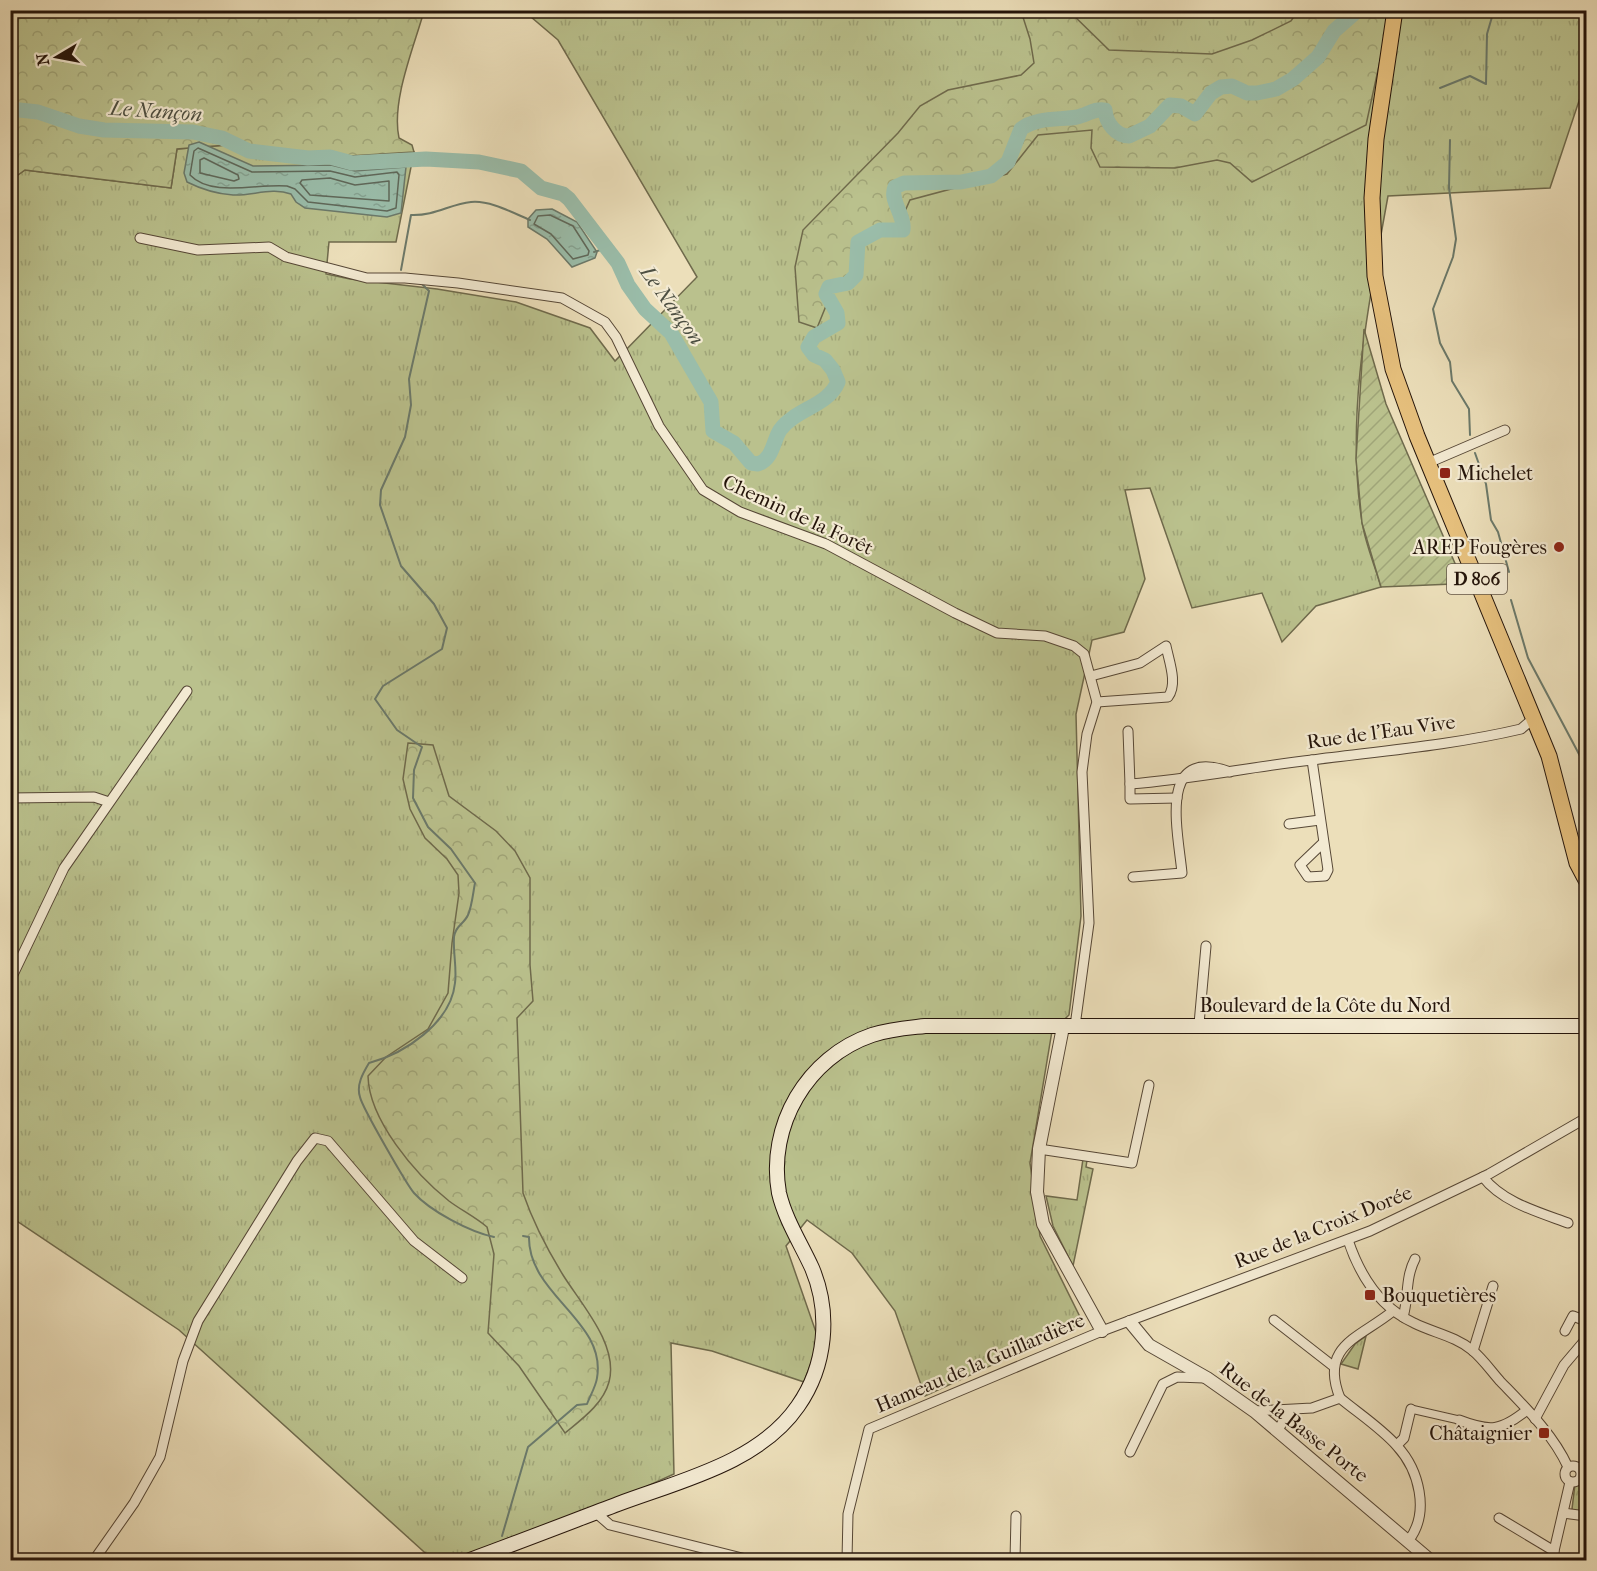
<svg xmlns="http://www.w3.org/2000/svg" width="1597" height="1571" font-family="'IM FELL French Canon',serif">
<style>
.grass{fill:url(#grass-tufts);stroke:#6f6a4c;stroke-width:1.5}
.forest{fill:url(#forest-crowns);stroke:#6f6a4c;stroke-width:1.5}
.garden{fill:url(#garden-furrows);stroke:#6f6a4c;stroke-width:1.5}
.water{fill:url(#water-ripples);stroke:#6b796a;stroke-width:1.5}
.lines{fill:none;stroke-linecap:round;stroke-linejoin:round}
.shore{stroke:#5f685a;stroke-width:1.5}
.stream{stroke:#6b796a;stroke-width:2}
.river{stroke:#9abdaa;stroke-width:15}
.pedestrian-casing{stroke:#564736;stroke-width:9}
.minor-casing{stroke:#564736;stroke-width:11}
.tertiary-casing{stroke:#564736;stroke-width:14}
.secondary-casing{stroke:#24140a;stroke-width:16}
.primary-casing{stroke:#24140a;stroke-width:17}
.pedestrian{stroke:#f3ead2;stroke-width:7}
.minor{stroke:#f3ead2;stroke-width:9}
.tertiary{stroke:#f3ead2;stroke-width:12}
.secondary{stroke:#f3ead2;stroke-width:14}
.primary{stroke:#e6c07d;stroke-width:15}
.poi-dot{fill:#8f2418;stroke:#f3ead2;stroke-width:2}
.labels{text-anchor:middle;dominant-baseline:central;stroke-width:4.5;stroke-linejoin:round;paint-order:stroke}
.shield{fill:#f3ead2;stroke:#625446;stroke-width:1.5}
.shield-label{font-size:18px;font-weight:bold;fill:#24140a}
.poi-label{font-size:20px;fill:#24140a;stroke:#f3ead2;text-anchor:start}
.street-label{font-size:20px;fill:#24140a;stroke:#f3ead2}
.water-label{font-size:21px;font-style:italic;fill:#4d4f42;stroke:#f3ead2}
</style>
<defs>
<pattern id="grass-tufts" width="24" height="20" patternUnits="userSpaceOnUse" patternTransform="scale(1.5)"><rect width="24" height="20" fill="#bac18d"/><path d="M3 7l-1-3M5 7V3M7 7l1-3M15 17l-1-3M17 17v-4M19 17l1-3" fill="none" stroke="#a0a578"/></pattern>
<pattern id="forest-crowns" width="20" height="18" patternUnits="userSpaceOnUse" patternTransform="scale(1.5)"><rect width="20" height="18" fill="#bac18d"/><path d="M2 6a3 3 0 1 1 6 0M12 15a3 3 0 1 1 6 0" fill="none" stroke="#a0a578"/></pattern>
<pattern id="garden-furrows" width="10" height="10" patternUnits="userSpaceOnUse" patternTransform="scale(1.5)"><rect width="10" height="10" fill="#bac18d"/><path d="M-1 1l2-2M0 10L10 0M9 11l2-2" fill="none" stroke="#a0a578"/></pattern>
<pattern id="water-ripples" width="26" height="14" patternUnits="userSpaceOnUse" patternTransform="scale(1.5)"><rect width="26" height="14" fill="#9abdaa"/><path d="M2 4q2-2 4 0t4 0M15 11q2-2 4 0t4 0" fill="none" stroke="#85a291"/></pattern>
</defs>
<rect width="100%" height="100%" fill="#ecdfba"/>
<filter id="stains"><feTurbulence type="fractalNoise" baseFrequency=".00333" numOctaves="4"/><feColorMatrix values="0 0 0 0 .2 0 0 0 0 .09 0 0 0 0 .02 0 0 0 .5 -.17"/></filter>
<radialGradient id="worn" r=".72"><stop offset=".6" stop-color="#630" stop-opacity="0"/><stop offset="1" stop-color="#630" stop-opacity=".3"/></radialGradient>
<g class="grass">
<path d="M 524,11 L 1586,11 L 1586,80 L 1550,188 L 1388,196 C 1369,302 1345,414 1362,522 C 1365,543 1375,566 1381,587 L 1316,606 L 1282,642 L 1262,593 L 1192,608 L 1150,488 L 1125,490 L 1145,579 L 1124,632 L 1092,640 L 1076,714 L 1081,916 L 1069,1015 L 1052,1031 L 1030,1163 L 1040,1236 L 1083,1323 L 925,1396 L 895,1311 L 852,1253 L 807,1220 L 786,1246 L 817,1335 L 813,1358 L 804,1382 L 712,1351 L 671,1343 L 674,1474 L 504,1551 L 450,1560 L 433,1560 L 179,1330 L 11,1217 L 10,180 L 25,170 L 171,188 L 177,149 L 227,145 L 317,158 L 414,152 L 396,242 L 329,242 L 326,274 L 350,279 L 437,289 L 516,302 L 590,328 L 615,361 L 697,277 L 558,40 Z"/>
<polygon points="1083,1159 1087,1160 1086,1167 1093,1169 1073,1266 1053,1226 1046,1196 1077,1200"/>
<polygon points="1366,1336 1358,1369 1341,1364 1355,1344"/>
<polygon points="1575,1484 1582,1486 1586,1492 1586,1512 1576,1512 1572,1509"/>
</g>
<g class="forest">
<path d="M 11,11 L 424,11 C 414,47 391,101 399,138 L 412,145 L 414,152 L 317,158 L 227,145 L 177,149 L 171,188 L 25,170 L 11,180 Z"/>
<polygon points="1021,11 1069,11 1109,50 1212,54 1252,40 1291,21 1298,11 1387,11 1385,38 1366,125 1252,182 1230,163 1217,160 1175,168 1100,167 1091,148 1092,130 1038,135 1007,174 910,200 898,227 874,235 861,245 862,270 851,283 832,291 817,328 799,322 795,267 803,230 898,133 920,106 948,90 1021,75 1034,63 1030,39"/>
<path d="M 408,743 L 433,745 L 449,796 L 496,831 L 515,851 L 530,878 L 530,965 L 533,1001 L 517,1018 L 523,1193 C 533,1222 547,1249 563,1275 C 581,1304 619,1345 609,1382 C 603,1404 582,1419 565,1433 L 519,1366 L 488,1333 L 494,1254 L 487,1227 C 475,1217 461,1210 449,1201 C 415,1174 369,1120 368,1076 L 386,1057 L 428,1029 L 448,993 L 452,943 L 459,893 L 458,875 L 447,859 L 425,838 L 410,809 L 403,779 Z"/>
</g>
<polygon class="garden" points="1364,329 1386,404 1460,575 1453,584 1381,587 1362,523 1356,459"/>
<g class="water">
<path d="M 199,142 L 253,166 L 331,165 L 355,171 L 406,167 L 401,213 L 387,217 L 305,208 L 296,202 L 291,194 C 272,187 252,196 233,195 C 217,194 201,189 187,182 L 184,173 L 189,145 Z"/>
<polygon points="552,209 577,222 597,252 595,258 572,267 547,239 528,227 528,219 536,210"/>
</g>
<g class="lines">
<g class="shore">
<path d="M 198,148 L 252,172 L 330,171 L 355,177 L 397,172 L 399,175 L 396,208 L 387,211 L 308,202 L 295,189 L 287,186 C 259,183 212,198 190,175 L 194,151 Z"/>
<polygon points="204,158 238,175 239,179 234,181 200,173 200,160"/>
<polygon points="330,178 355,185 389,181 389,201 310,195 300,183 302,180"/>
<polygon points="550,215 573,226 589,251 588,255 573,259 551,234 534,224 538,216"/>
</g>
<g class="stream">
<polyline points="1440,88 1470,76 1486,84 1487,34 1494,10"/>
<polyline points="1450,140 1449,188 1456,239 1453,257 1433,309 1440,343 1450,362 1452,381 1469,409 1470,435"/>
<polyline points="594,252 607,248"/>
<path d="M 401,270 L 411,215 C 435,216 450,204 471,202 C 490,200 513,213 530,220"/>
<path d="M 422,284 L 429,291 L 409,379 L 411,405 L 405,437 L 381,490 L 380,505 L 401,566 L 434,604 L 447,628 L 442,649 L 383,686 L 375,699 L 397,730 L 422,747 L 414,770 L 413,798 L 428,827 L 451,849 L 475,883 C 473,893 472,906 468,915 C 464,924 455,926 454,937 C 453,953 457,968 455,983 C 451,1023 404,1054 369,1063 C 363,1073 356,1085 360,1097 C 362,1107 407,1185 414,1193 C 430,1211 470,1232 494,1237"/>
<polyline points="1475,453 1486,484 1491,520 1498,532 1509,572"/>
<polyline points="1511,600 1528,658 1580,756 1586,783"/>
<path d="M 502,1536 L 528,1447 L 577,1405 L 587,1404 C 590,1396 596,1386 597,1378 C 607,1321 528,1295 529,1237 L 523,1236"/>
</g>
<path class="river" d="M 10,109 L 38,112 L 79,126 L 104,130 L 193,132 L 222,138 L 249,151 L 308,158 L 330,157 L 352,163 L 426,159 L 479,162 L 521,171 L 541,188 L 563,194 L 569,199 L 618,263 L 628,285 L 645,309 L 671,333 L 711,402 L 713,431 L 734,443 L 751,463 L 758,464 C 773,459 773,441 780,430 C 795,409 828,406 838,382 L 833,370 L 825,360 L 814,355 L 808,347 L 814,337 L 838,323 L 837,313 L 826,294 L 829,287 L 848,283 L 856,275 L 858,242 L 880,230 L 903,230 C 905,215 889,200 895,187 L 904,183 L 961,182 L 991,176 L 1008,162 L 1021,129 C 1036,117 1060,120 1077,117 C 1087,115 1095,108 1105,110 C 1106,123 1116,136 1129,136 L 1150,126 L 1170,105 L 1181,106 L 1195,114 L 1211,93 L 1221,87 L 1232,86 L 1247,93 L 1257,93 L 1276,89 L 1293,79 L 1318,57 L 1334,31 L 1358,10"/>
<g class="pedestrian-casing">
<polyline id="pedestrian" points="1411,1409 1459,1420"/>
</g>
<g class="minor-casing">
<g id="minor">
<polyline points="140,238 198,250 269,247 286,257 367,278 405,278 458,283 562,298 605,322 616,337 659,426 703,490 740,512 826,544 955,613 997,633 1045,636 1074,646 1084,654 1097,702 1087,734 1082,772 1089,923 1075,1026"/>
<polyline points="1428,463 1505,430"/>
<path d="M 1091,676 L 1140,663 L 1166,646 C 1169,661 1178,684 1168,697 L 1097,702"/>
<path d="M 1128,731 L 1130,784 C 1192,779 1251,767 1312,760 C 1382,751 1453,745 1521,729 L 1534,718"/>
<polyline points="1312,760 1328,870 1325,876 1308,877 1300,865 1324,842"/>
<polyline points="1130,784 1130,799 1177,798"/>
<polyline points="10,798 94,797 109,802"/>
<polyline points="1289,824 1320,820"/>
<path d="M 1133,877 L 1182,873 C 1178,831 1157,745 1230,772"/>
<polyline points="10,981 64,868 187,691"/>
<polyline points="1199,1024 1206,946"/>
<polyline points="1039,1149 1132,1163 1149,1085"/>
<path d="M 1483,1177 C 1502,1202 1538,1212 1568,1223"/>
<path d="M 1348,1240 C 1360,1276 1379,1307 1414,1323 C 1434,1333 1455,1336 1472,1350 C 1483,1359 1491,1371 1500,1381 C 1525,1407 1553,1434 1568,1467"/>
<path d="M 1403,1317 C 1409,1297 1405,1278 1415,1259"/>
<polyline points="1274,1320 1333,1366"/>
<polyline points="1565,1331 1573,1316 1586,1321"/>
<polyline points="1473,1351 1493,1286"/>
<path d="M 1340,1398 C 1319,1345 1360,1338 1393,1311"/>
<path d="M 1254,1411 L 1312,1408 L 1340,1398 C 1358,1413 1381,1428 1397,1446 C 1419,1470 1430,1512 1409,1540"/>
<polyline points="1535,1419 1564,1365 1586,1339"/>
<path d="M 1459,1420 C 1490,1432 1501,1431 1527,1410"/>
<polyline points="1278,1430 1290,1410"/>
<polyline points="1397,1445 1404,1438 1411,1409"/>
<polyline points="1130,1452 1163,1384 1177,1377 1204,1378"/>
<circle cx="1573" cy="1474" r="8"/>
<polyline points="595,1512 610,1525 750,1560"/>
<polyline points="1563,1513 1586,1516"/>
<polyline points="1499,1518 1554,1551"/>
<polyline points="94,1560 134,1503 160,1457 183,1361 198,1321 297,1161 315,1138 328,1141 414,1241 462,1278"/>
<polyline points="847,1560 848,1514 869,1429 1102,1331 1370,1231 1489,1174 1586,1118"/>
<polyline points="1015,1560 1016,1516"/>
<polyline points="1554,1560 1554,1551 1570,1482"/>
</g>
</g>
<g class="tertiary-casing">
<g id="tertiary">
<polyline points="1063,1027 1039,1149 1037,1192 1043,1224 1102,1331"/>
<polyline points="1130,1322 1149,1345 1207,1378 1254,1411 1430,1560"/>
</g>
</g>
<g class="secondary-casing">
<path id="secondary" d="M 470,1560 C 519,1542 568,1523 618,1504 C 679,1481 759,1463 798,1406 C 826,1366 831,1313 812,1268 C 801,1244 785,1219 779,1193 C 767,1126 807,1057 872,1035 C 890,1029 907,1028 925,1026 L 1586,1026"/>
</g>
<g class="primary-casing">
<polyline id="primary" points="1395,10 1376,139 1372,198 1375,276 1393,369 1417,436 1549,756 1577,863 1586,880"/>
</g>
<use href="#pedestrian" class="pedestrian"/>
<use href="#minor" class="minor"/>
<use href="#tertiary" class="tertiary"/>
<use href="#secondary" class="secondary"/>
<use href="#primary" class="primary"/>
</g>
<g class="poi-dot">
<rect x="1439" y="467" width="12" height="12" rx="3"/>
<circle cx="1559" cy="547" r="6"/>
<rect x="1364" y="1289" width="12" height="12" rx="3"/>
<rect x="1538" y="1427" width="12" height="12" rx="3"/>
</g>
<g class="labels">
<rect class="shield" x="1447" y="564" width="60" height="30" rx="4.5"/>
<g class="shield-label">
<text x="1477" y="579">D 806</text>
</g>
<g class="poi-label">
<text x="1457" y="473">Michelet</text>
<text x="1547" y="547" text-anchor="end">AREP Fougères</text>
<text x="1382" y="1295">Bouquetières</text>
<text x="1532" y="1433" text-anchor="end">Châtaignier</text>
</g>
<g class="street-label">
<text transform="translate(798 515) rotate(25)">Chemin de la Forêt</text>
<text transform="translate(1381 732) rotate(-8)">Rue de l'Eau Vive</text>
<text x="1325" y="1005">Boulevard de la Côte du Nord</text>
<text transform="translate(1323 1227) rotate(-22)">Rue de la Croix Dorée</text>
<text transform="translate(980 1363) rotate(-23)">Hameau de la Guillardière</text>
<text transform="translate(1294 1422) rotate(38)">Rue de la Basse Porte</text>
</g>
<g class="water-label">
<text transform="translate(156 111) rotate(4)">Le Nançon</text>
<text transform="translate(672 305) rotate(54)">Le Nançon</text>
</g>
</g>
<rect width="1597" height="1571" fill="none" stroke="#ecdfba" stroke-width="36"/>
<rect x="12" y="12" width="1573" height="1547" fill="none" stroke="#24140a" stroke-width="3"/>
<rect x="18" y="18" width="1561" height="1535" fill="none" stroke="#24140a" stroke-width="1.5"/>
<g transform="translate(57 57) rotate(260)" stroke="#f3ead2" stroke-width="4.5" paint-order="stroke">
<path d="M0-4.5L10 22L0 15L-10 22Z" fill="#24140a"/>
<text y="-9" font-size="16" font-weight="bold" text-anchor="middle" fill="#24140a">N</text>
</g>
<rect width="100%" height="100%" filter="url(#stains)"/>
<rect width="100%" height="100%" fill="url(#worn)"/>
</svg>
